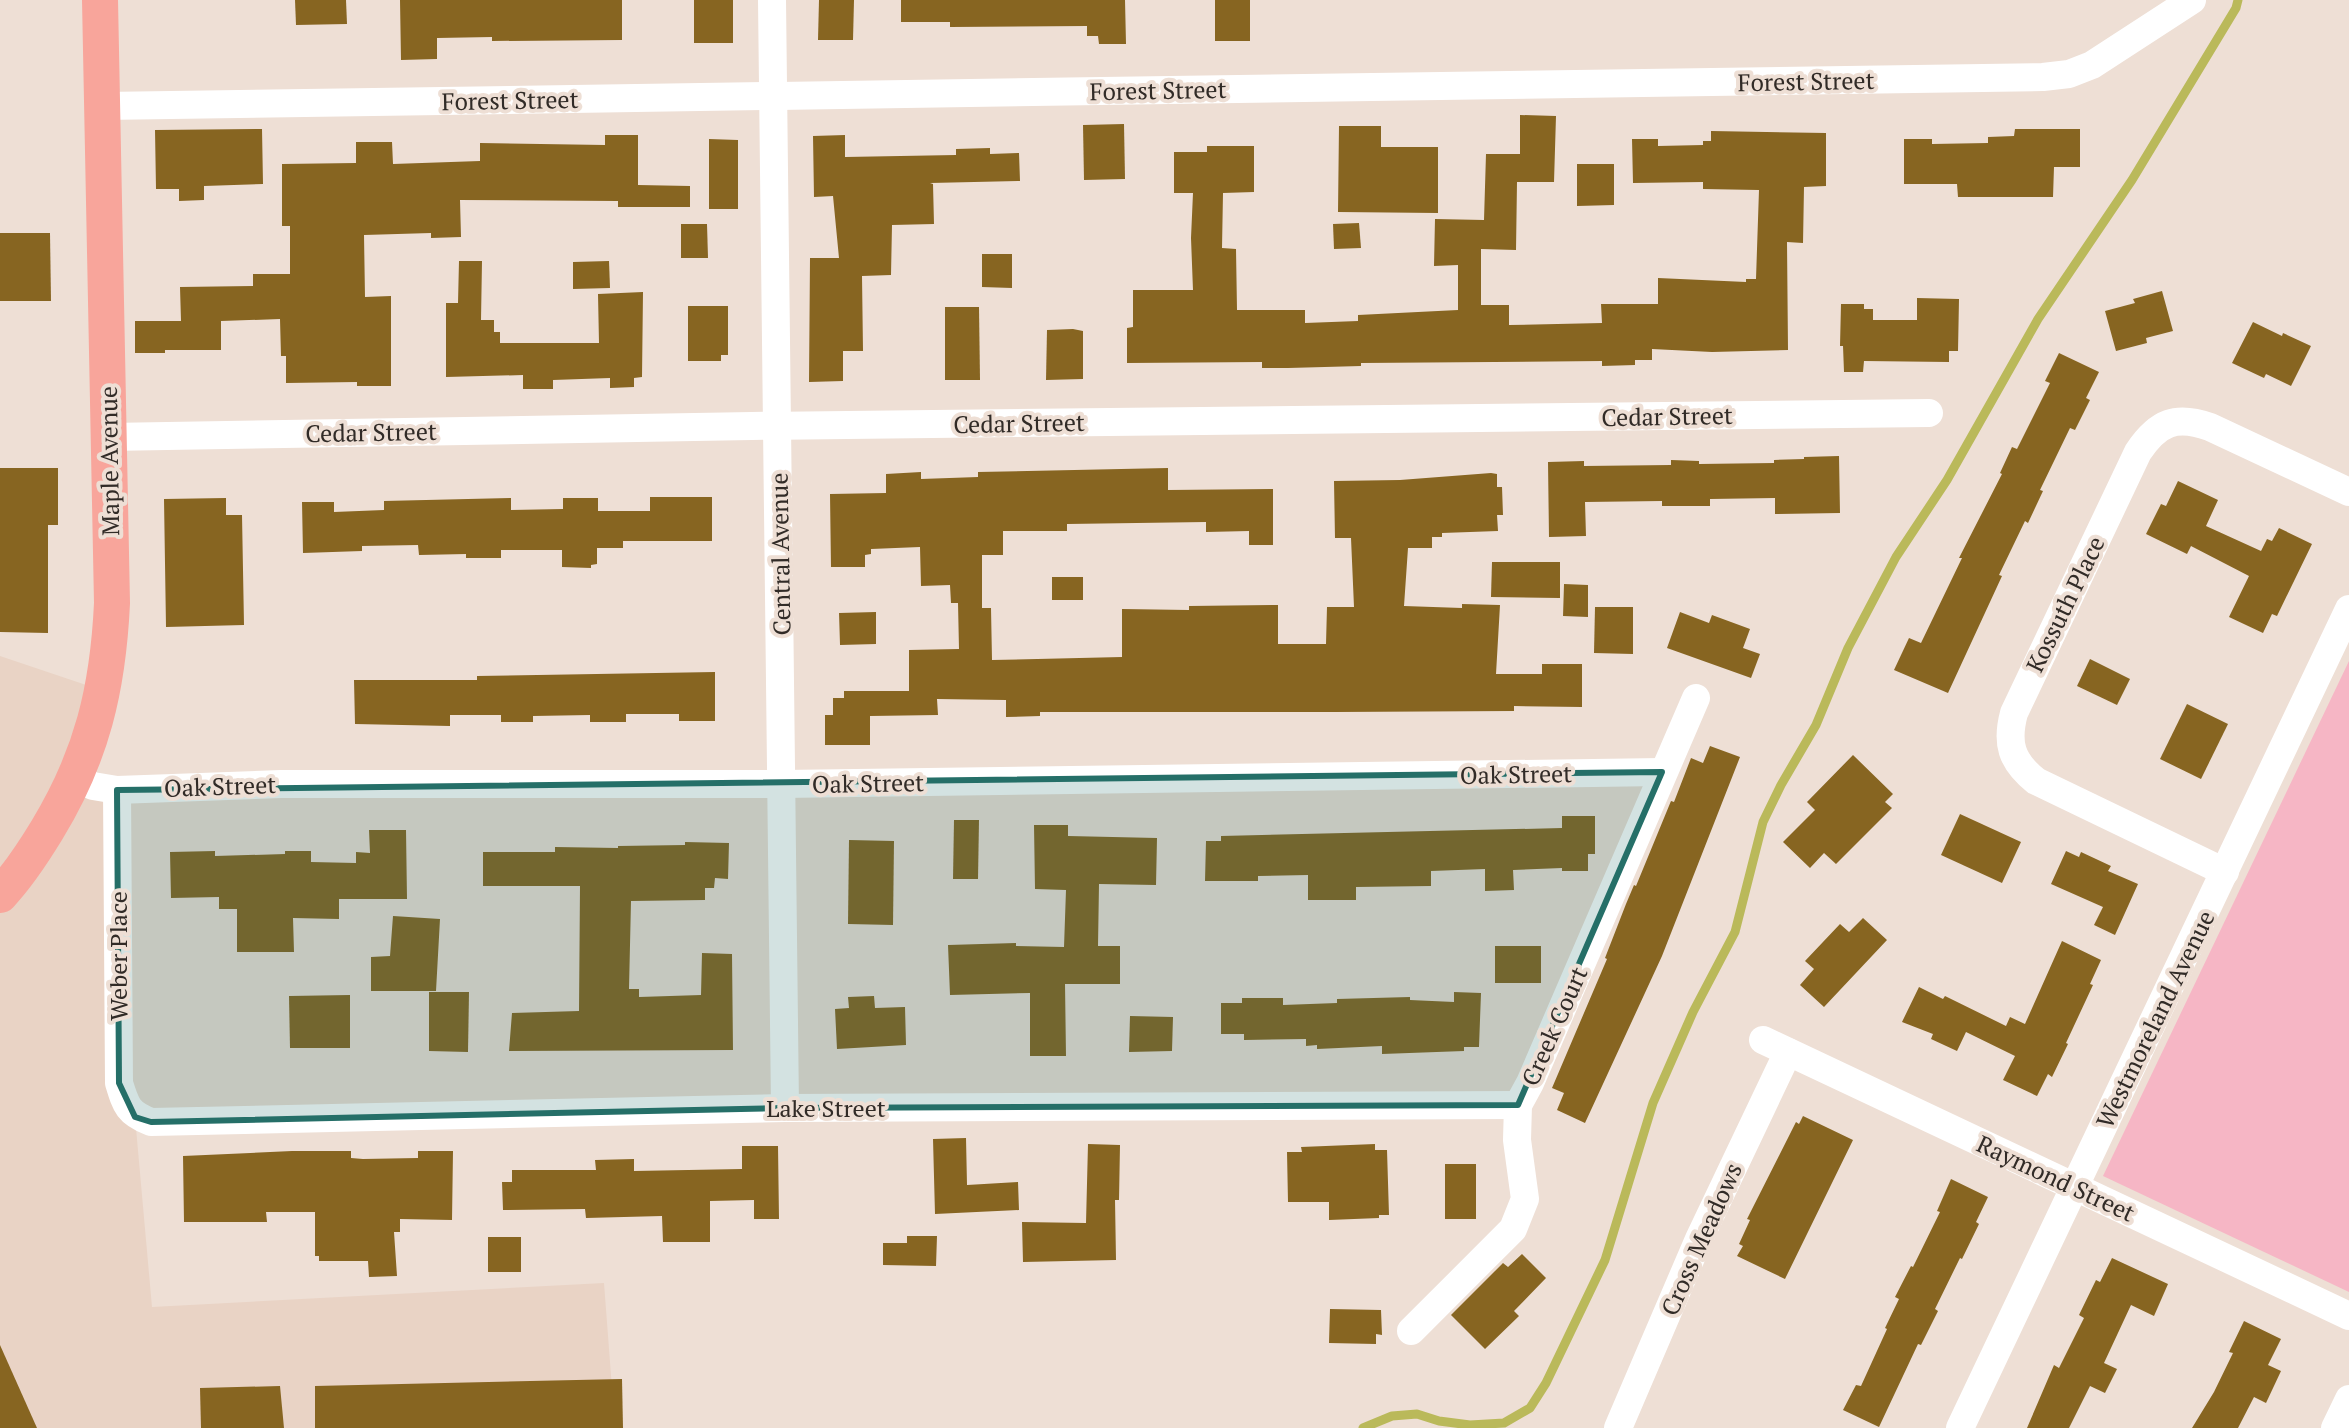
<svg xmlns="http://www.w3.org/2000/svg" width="2349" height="1428" font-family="'PT Serif',serif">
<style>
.built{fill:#e9d3c5}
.green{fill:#f6b6c5}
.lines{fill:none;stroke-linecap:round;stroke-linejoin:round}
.stream{stroke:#bab95a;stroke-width:9}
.building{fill:#876521}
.minor{stroke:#fff;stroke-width:28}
.major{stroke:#f8a59b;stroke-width:36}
.marked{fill:#256f68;fill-opacity:0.2;stroke:#256f68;stroke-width:6;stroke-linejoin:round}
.labels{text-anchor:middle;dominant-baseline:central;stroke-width:8;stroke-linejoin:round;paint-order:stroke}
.street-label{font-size:24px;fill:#312b27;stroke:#eedfd5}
</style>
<rect width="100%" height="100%" fill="#eedfd5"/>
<polygon class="built" points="0,656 104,691 79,770 117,790 135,1117 152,1307 604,1283 615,1428 0,1428"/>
<polygon class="green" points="2349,661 2349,1292 2103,1176"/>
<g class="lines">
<polyline class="stream" points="1363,1428 1392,1416 1417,1414 1439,1421 1470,1425 1504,1423 1530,1408 1546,1383 1605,1260 1653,1103 1693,1012 1735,932 1763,822 1781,785 1816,725 1848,648 1896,557 1947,480 2038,319 2132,180 2236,8 2238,0"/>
</g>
<g class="building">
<polygon points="295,0 346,0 347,24 296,25"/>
<polygon points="400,0 622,0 622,40 492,41 492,37 437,38 437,59 401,60"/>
<rect x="694" y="0" width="39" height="43"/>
<polygon points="819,0 854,0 853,40 818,40"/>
<polygon points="901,0 1125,0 1126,44 1099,44 1098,36 1087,36 1087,26 950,27 950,22 901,22"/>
<rect x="1215" y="0" width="35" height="41"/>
<polygon points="1520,115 1556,116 1554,182 1517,182 1516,250 1481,249 1481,305 1509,305 1509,325 1602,323 1601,304 1658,304 1658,278 1746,282 1746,279 1756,279 1759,190 1703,189 1703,182 1633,183 1632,139 1658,139 1658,146 1703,145 1703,141 1711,141 1711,131 1826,133 1826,186 1804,187 1803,243 1787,242 1788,350 1712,352 1652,349 1652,360 1635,360 1635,365 1602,366 1602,361 1361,363 1361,366 1288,368 1262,368 1262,362 1127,363 1127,328 1133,327 1133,290 1193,290 1191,238 1193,193 1174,193 1174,152 1207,152 1207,146 1254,146 1254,192 1223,193 1222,248 1236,249 1237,310 1305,310 1305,323 1358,321 1358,315 1458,310 1458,265 1434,266 1435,219 1484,220 1486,154 1520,154"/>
<polygon points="1124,124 1125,179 1084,180 1083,125"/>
<polygon points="1339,126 1381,126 1381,147 1438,147 1438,213 1338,212"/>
<polygon points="262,129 263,184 204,186 204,200 179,201 179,189 156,189 155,130"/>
<polygon points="2015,129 2080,129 2080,167 2054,167 2053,197 1958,197 1957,184 1904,184 1904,139 1932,139 1932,144 1988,143 1988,137 2014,136"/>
<polygon points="605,135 638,135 638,185 690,186 690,207 618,207 618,201 460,200 461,237 431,238 431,233 364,235 365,297 391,296 391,386 357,386 357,382 286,383 286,356 281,356 280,319 221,321 221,350 165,350 165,353 135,353 135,321 181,321 180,287 253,286 253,274 290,274 290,226 282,226 282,164 356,163 356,142 392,142 393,164 480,161 480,143 605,145"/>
<polygon points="845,135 845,157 956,155 956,149 990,148 990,154 1019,153 1020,181 930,183 933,184 934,224 892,225 891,275 862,276 863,351 843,351 843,381 809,382 810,258 839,258 833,196 814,197 813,136"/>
<polygon points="709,139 738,140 738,209 709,209"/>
<polygon points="1577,164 1614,164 1614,205 1577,206"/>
<polygon points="1359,223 1361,248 1334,249 1333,224"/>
<polygon points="681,224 707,224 708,258 681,258"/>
<polygon points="0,233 50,233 51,301 0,301"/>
<polygon points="982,254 1012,254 1012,288 982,287"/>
<polygon points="459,261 482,261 481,320 494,320 494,332 500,332 500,343 599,343 598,294 643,292 642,377 634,378 634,387 610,388 610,378 553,380 553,389 523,389 523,375 446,377 446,303 458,303"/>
<polygon points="609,261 610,288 573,289 573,262"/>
<polygon points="2162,291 2173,331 2146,338 2147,343 2116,351 2105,311 2135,303 2133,299"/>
<polygon points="1917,298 1959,299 1958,351 1949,351 1949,362 1864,361 1863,372 1844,372 1843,346 1840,346 1841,304 1864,304 1864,309 1873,309 1873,320 1917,320"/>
<polygon points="688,306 728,306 728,355 721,355 721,361 688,361"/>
<polygon points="945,307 979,307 980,380 945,380"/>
<polygon points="2253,322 2282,336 2283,333 2311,346 2291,386 2266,374 2264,378 2232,363"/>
<polygon points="1073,329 1083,331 1083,379 1046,380 1047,330"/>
<polygon points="2059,353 2099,372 2086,398 2090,400 2075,430 2070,428 2040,490 2043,491 2028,523 2025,521 1999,575 2002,576 1948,693 1894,670 1909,638 1921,643 1962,558 1959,558 2002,474 2000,473 2012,447 2017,449 2050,383 2045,381"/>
<polygon points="1839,456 1840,513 1775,514 1775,498 1710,499 1710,506 1662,506 1662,501 1585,502 1586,536 1549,537 1548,462 1584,461 1584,466 1671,465 1671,460 1699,461 1699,464 1774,463 1774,460 1804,459 1804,457"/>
<polygon points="0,468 58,468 58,525 48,525 48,633 0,632"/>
<polygon points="1168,468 1168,490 1273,489 1273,545 1249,545 1249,531 1206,532 1206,522 1067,524 1067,531 1003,531 1003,555 982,555 982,608 991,608 992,660 1122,657 1122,609 1189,610 1189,606 1278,605 1278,644 1326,644 1327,607 1354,607 1351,538 1335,538 1334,481 1400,480 1491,473 1497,474 1497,487 1502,487 1503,515 1497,515 1498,531 1442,533 1442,537 1432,537 1432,548 1408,548 1404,606 1462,608 1462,604 1500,605 1496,674 1542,674 1542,664 1582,664 1582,707 1514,706 1514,711 1336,712 1040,712 1040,716 1006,717 1006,700 937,699 938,715 870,716 870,745 825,745 825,715 833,715 833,698 844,698 844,691 909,691 909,650 959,649 958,603 951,603 950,585 921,586 920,547 871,549 871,554 865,555 865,567 831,567 830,494 886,493 886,474 921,472 921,479 978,477 978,472"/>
<polygon points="2178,481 2218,500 2206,526 2261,551 2267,539 2272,541 2279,528 2312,544 2277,616 2272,614 2263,633 2229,617 2249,576 2191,546 2187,554 2146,534 2161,504 2166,506"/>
<polygon points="650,497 712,497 712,541 623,541 623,548 597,548 597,564 591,565 591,568 562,567 562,550 501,550 501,558 466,558 466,554 419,555 418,545 362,546 362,551 303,553 302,502 334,502 334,512 384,510 384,501 511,498 511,510 563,509 563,498 598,498 598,511 650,511"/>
<polygon points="226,498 226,515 242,515 244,625 166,627 164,499"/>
<polygon points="1492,562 1560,562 1560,598 1491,597"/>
<rect x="1052" y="577" width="31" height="23"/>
<polygon points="1564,584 1588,585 1588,617 1563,616"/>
<polygon points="1595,607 1633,607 1633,654 1594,653"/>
<polygon points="876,612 876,644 840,645 839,613"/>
<polygon points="1680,612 1709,623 1712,615 1750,629 1743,648 1760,654 1751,678 1667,648"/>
<polygon points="2090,659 2130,679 2117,705 2077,686"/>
<polygon points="715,672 715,721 679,721 679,714 626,714 626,722 590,722 590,715 533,716 533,722 501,722 501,715 450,715 450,726 355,724 354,680 477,680 477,676"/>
<polygon points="2187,704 2228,724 2201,779 2160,759"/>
<polygon points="1710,746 1740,757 1662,956 1585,1123 1557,1110 1564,1093 1552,1088 1607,959 1605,958 1626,904 1634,885 1636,886 1671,801 1674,802 1691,758 1703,763"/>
<polygon points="1853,755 1893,794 1885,802 1892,808 1836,864 1824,853 1810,868 1783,842 1815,810 1807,802"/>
<polygon points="1960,814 2021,842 2002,883 1941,855"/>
<polygon points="1562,816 1595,816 1595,854 1588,854 1588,871 1562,871 1562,868 1513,870 1514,890 1485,891 1485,869 1431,871 1431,886 1356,887 1356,900 1308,900 1308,875 1258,876 1258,881 1205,881 1206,841 1221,841 1221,836 1562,828"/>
<polygon points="954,820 979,820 978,879 953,879"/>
<polygon points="1034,825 1068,825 1068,836 1157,838 1156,885 1099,884 1098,946 1120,946 1120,984 1065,984 1066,1056 1030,1056 1030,993 950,995 948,945 1016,943 1016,946 1064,947 1066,890 1035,889"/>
<polygon points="369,830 406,830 407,899 339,899 339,919 293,918 294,952 237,952 237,909 219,909 219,897 171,898 170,852 215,851 215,856 285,854 285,851 311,851 311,862 356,863 356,852 370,853"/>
<polygon points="849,840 894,841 893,925 848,924"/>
<polygon points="685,842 729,843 728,879 715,878 714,888 705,888 705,900 631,901 629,989 639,989 639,997 701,995 702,953 732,954 733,1050 509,1051 512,1013 579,1011 580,886 483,886 483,852 555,852 555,847 618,848 618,846 685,845"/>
<polygon points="2066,851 2079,857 2081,852 2111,866 2108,871 2138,884 2115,935 2094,925 2103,907 2051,884"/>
<polygon points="393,916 440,919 436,991 371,991 371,957 390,956"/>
<polygon points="1863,918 1887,940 1824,1007 1800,985 1814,969 1805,961 1840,924 1849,932"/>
<polygon points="2062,941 2101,960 2090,984 2093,985 2066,1043 2068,1044 2052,1077 2048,1074 2037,1096 2003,1080 2015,1056 1966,1032 1957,1051 1931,1039 1933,1034 1902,1022 1919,987 1943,999 1945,996 2006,1026 2010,1017 2025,1024"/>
<rect x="1495" y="946" width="46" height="37"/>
<polygon points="429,992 469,992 468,1052 429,1051"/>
<polygon points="1454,992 1481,993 1479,1047 1464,1047 1464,1051 1382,1054 1382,1046 1317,1049 1317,1045 1306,1046 1306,1039 1244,1040 1244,1034 1221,1034 1221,1003 1242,1003 1242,998 1283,998 1283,1005 1337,1003 1337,999 1410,997 1410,1000 1454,1002"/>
<polygon points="350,995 350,1048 290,1048 289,996"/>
<polygon points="874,996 875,1008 905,1007 906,1045 837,1049 835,1009 849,1008 848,997"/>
<polygon points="1130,1016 1173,1017 1172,1051 1129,1052"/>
<polygon points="1803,1116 1853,1140 1785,1279 1737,1256 1743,1246 1739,1244 1750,1220 1747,1219 1796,1122 1799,1124"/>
<polygon points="966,1138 967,1185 1018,1182 1019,1210 935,1214 933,1139"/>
<polygon points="1088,1144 1120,1145 1119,1200 1115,1200 1116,1260 1023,1262 1022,1222 1086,1223"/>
<polygon points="1375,1144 1375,1150 1387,1150 1389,1215 1379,1215 1379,1218 1329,1220 1329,1202 1288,1202 1287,1152 1302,1152 1301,1147"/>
<polygon points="742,1146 778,1146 779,1219 754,1219 754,1200 710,1201 710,1242 663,1242 662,1216 586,1218 585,1209 503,1210 502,1182 512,1182 512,1170 596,1170 595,1160 634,1159 634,1171 742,1169"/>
<polygon points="292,1151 351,1151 351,1158 363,1159 418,1158 418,1151 453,1151 452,1220 400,1219 400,1232 394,1232 397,1276 369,1277 368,1261 319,1261 319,1256 315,1256 315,1212 266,1212 267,1222 184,1222 183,1156"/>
<rect x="1445" y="1164" width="31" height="55"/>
<polygon points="1951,1179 1988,1197 1976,1222 1979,1224 1962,1259 1960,1258 1935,1309 1938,1311 1921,1345 1918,1344 1879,1427 1843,1410 1856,1385 1861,1386 1887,1329 1885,1328 1899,1299 1895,1297 1911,1266 1913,1267 1940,1212 1937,1211"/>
<polygon points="907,1236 937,1236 936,1266 883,1265 883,1243 907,1243"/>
<rect x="488" y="1237" width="33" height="35"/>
<polygon points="1522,1254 1546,1278 1514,1311 1519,1316 1485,1349 1451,1315 1503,1263 1508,1267"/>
<polygon points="2112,1258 2168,1284 2154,1316 2131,1305 2104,1363 2117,1369 2105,1393 2090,1386 2069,1428 2027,1428 2054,1365 2059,1368 2084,1318 2079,1315 2096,1280 2100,1282"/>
<polygon points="1330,1309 1381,1310 1382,1335 1376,1334 1376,1344 1329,1343"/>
<polygon points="2244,1321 2281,1339 2268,1365 2281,1371 2266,1403 2254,1397 2238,1428 2192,1428 2214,1392 2233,1353 2229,1352"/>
<polygon points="0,1345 37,1428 0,1428"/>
<polygon points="622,1379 623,1428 315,1428 315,1386"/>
<polygon points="280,1386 284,1428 201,1428 200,1388"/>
</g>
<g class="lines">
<g class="minor">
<polyline points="772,0 785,1108"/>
<polyline points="103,106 2043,77 2069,74 2092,65 2192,0"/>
<polyline points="108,437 752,426 1929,413"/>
<polyline points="77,778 93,786 117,790 281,784 783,784 1662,772"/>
<path d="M 117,790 L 119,1083 C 126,1106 128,1113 151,1122 L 785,1108 L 1518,1105"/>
<path d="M 2225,872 L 2036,781 C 2011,761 2006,743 2014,713 L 2138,452 C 2158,422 2176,415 2210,427 L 2349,492"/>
<polyline points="1763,1040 2349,1316"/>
<polyline points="1411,1331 1513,1229 1525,1199 1517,1140 1518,1105 1530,1083 1696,698"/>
<polyline points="1618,1428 1699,1239 1788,1052"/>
<polyline points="1960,1428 2349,609"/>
<polyline points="2335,1428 2349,1399"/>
</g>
<path class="major" d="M 0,895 C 18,876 33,853 47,830 C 92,756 108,689 112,603 L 100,0"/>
</g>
<path class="marked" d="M 1662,772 L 1518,1105 L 785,1108 L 151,1122 L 135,1117 L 119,1083 L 117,790 Z"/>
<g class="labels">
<g class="street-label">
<text transform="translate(1806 81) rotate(-1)">Forest Street</text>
<text transform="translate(1158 90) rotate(-1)">Forest Street</text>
<text transform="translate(510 100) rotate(-1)">Forest Street</text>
<text transform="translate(1667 416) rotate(-1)">Cedar Street</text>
<text transform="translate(1019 423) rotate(-1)">Cedar Street</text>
<text transform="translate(371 432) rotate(-1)">Cedar Street</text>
<text transform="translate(109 461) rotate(-91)">Maple Avenue</text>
<text transform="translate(780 554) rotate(-91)">Central Avenue</text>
<text transform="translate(2065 604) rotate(-64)">Kossuth Place</text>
<text transform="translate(1516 774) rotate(-1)">Oak Street</text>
<text transform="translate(868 783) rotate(-1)">Oak Street</text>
<text transform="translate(220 786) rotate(-2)">Oak Street</text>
<text transform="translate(118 956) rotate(-90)">Weber Place</text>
<text transform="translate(2155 1019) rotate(-64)">Westmoreland Avenue</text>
<text transform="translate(1554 1026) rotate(-66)">Creek Court</text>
<text x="826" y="1108">Lake Street</text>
<text transform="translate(2056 1178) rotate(25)">Raymond Street</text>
<text transform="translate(1701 1239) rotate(-66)">Cross Meadows</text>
</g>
</g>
</svg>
